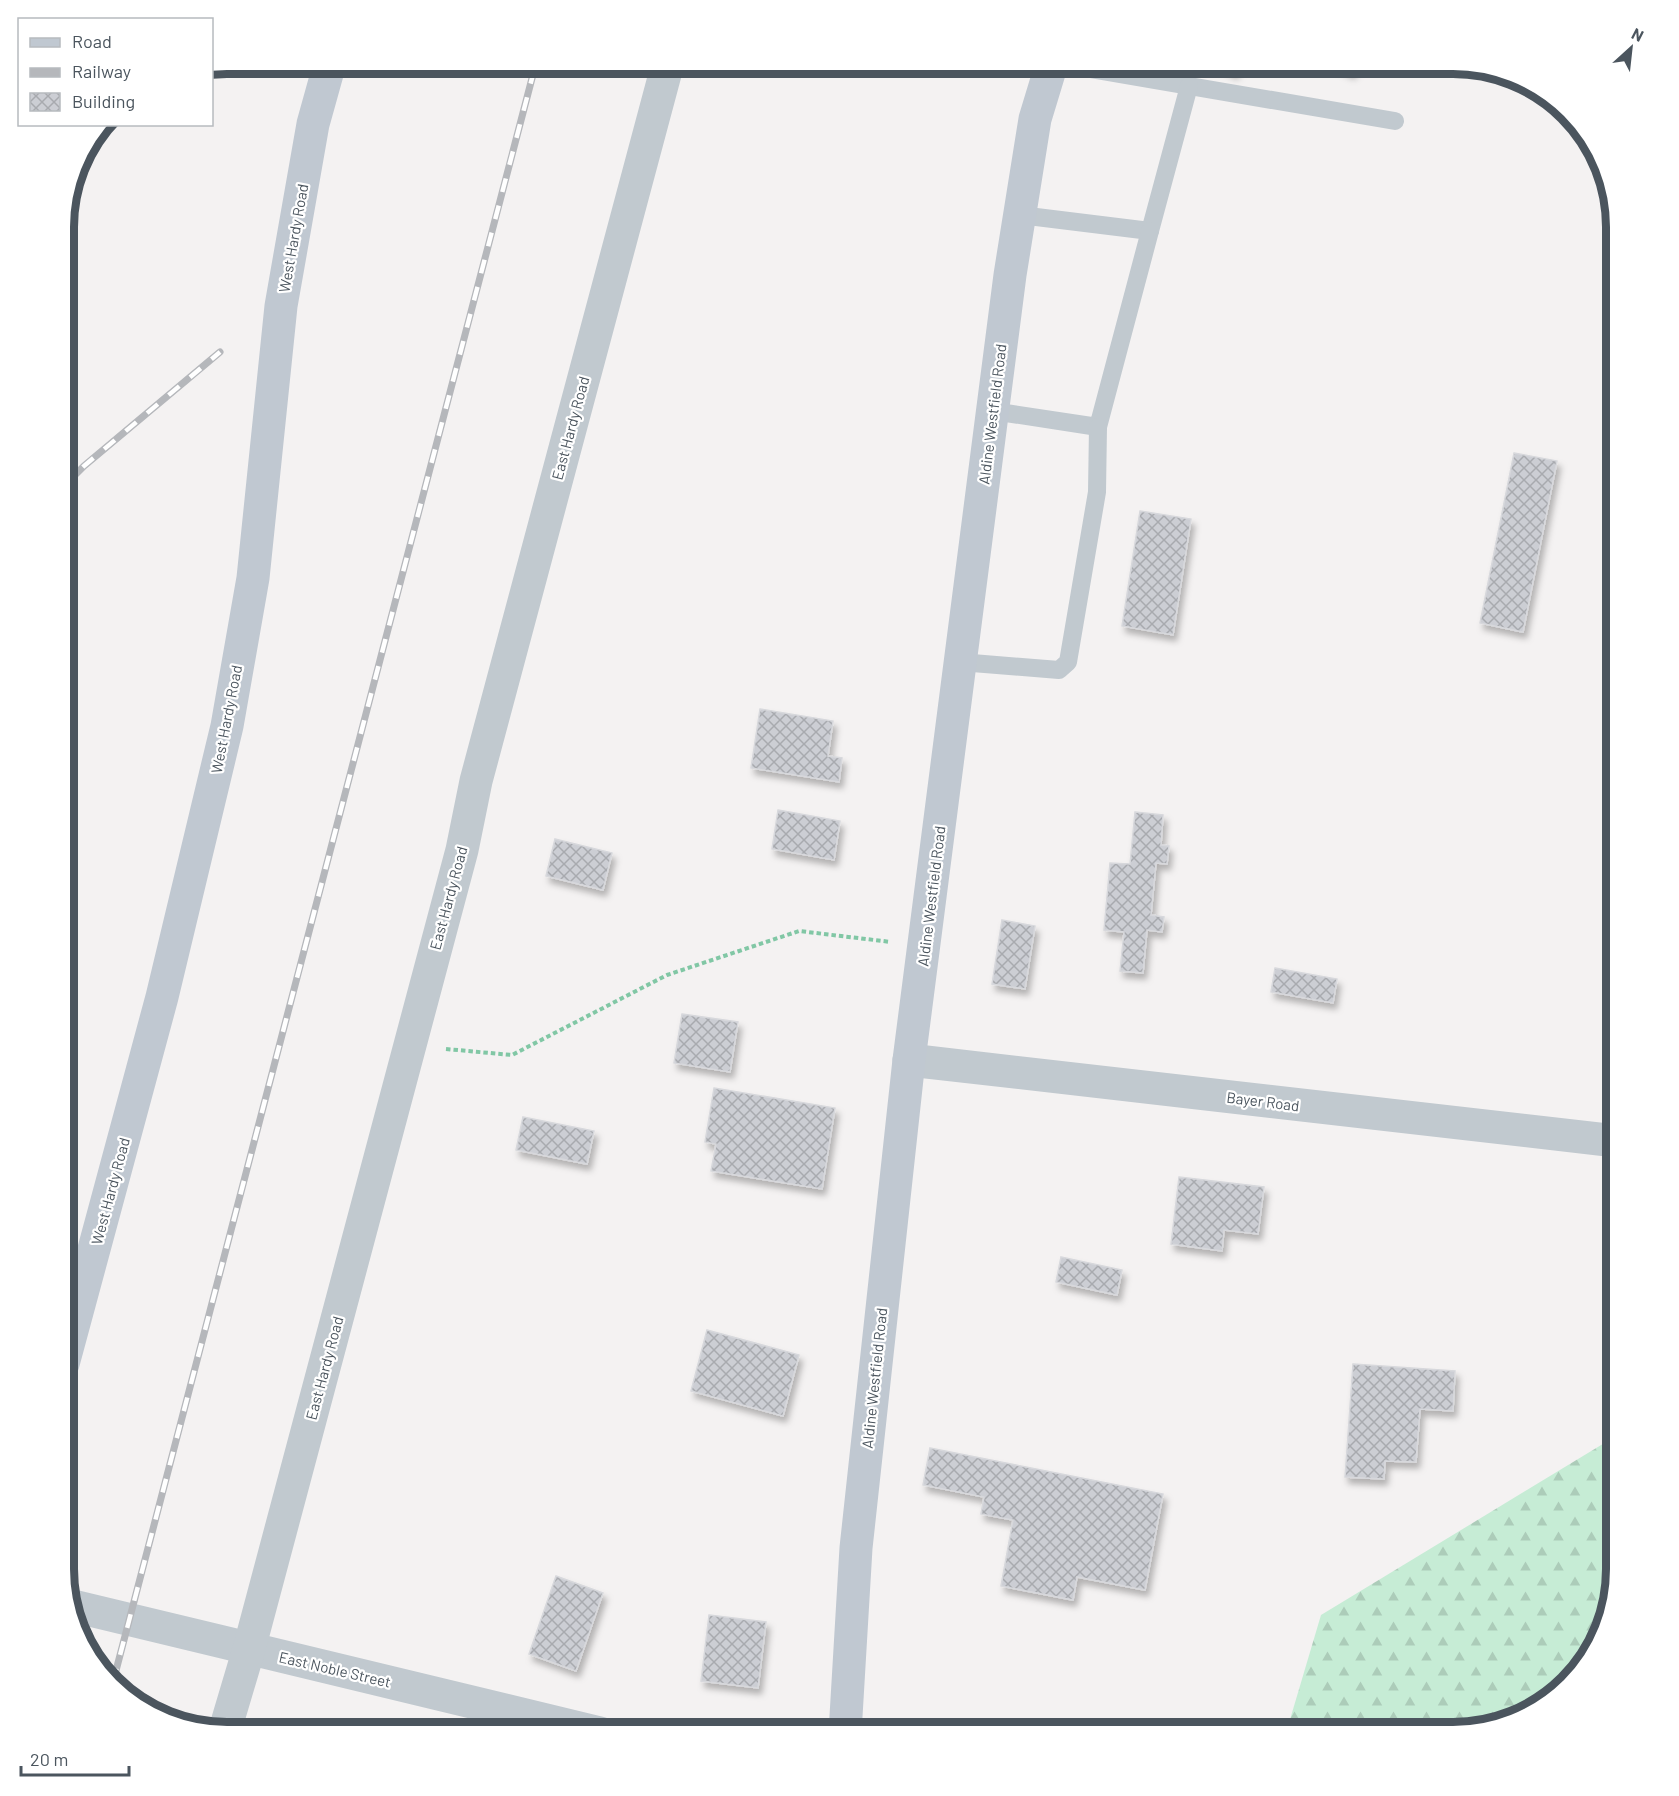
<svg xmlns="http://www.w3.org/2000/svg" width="1679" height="1796" font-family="Barlow,sans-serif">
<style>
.forest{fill:url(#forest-firs)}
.building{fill:url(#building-cross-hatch);stroke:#d7d8dc;stroke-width:1.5;filter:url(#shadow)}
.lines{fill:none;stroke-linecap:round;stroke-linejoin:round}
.path{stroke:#81c7a5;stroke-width:4;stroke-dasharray:4.5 3;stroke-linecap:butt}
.lane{stroke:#c1c9cf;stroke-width:18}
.street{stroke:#c1c9cf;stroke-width:33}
.secondary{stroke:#c0c8d1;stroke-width:33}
.rail-casing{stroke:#b5b7bb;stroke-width:7}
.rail{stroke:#fff;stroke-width:4.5;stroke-dasharray:14;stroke-linecap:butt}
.labels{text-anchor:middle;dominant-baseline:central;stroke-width:4.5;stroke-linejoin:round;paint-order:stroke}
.street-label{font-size:15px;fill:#4b555e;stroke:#fff}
.rim{fill:none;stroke:#4b555e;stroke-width:8}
</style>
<defs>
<pattern id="forest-firs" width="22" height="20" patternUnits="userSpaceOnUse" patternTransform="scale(1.5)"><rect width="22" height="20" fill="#c6ecd5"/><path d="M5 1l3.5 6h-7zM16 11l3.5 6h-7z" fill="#acccb9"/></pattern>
<pattern id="building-cross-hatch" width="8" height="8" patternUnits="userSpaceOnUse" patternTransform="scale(1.5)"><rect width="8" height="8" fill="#ccced4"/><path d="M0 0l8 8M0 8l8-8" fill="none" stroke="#a8aaaf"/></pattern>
<filter id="shadow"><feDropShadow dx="3.5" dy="6" stdDeviation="3" flood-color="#0004"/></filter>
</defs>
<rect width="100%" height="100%" fill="#f4f2f2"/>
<polygon class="forest" points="1616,1436 1616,1570 1599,1642 1552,1699 1505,1724 1453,1733 1286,1733 1321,1615"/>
<g class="building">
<polygon points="1215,63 1238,63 1234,73"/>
<polygon points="1332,63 1356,63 1351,73"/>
<polygon points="1514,453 1557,461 1523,632 1480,623"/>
<polygon points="1140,511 1191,519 1173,635 1122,626"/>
<polygon points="760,709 833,721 828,756 842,758 839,782 751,768"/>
<polygon points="778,810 840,821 834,860 772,849"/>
<polygon points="1135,812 1163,815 1161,845 1169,846 1167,864 1156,863 1151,915 1164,917 1162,932 1147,930 1143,973 1120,971 1124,932 1104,930 1110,863 1130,864"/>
<polygon points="555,839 612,853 603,890 546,876"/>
<polygon points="1002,920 1035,926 1025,989 992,984"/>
<polygon points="1275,968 1337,979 1333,1003 1271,992"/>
<polygon points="682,1014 738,1022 730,1072 674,1063"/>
<polygon points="714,1088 835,1108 822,1189 711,1171 716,1144 705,1142"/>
<polygon points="523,1117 594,1131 587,1164 516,1150"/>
<polygon points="1179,1177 1264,1187 1258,1234 1224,1230 1222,1251 1171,1244"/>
<polygon points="1616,1248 1616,1280 1610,1278"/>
<polygon points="1061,1257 1122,1270 1117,1295 1056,1282"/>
<polygon points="707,1330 799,1355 783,1416 691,1391"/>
<polygon points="1353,1364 1455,1371 1453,1411 1420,1409 1416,1462 1385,1461 1384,1479 1345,1477"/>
<polygon points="930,1448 1163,1494 1145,1590 1077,1577 1073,1600 1001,1586 1013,1520 981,1514 984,1497 923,1485"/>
<polygon points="556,1576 603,1593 576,1671 529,1654"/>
<polygon points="709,1615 766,1622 758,1688 701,1681"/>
</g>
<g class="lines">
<polyline class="path" points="446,1049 512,1055 667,975 799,931 891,942"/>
<g class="lane">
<polyline points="1055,63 1395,121"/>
<polyline points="1020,215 1150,231 1189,86"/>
<polyline points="993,411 1098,427 1150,231"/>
<polyline points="960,662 1059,670 1068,662 1097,492 1098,427"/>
</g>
<g class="street">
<polyline points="909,1060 1616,1141"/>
<polyline points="69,1605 600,1733"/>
<polyline points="224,1733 249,1649 462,850 476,781 668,63"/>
</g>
<g class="secondary">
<polyline points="63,1364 162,997 227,726 253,578 281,306 313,124 330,63"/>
<polyline points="845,1733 856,1548 909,1060 1010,275 1035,119 1052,63"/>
</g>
<g class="rail-casing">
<g id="rail">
<polyline points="63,487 84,466 220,352"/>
<polyline points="113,1682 536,63"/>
</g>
</g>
<use href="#rail" class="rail"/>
</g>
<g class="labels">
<g class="street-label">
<text transform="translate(293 238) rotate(-80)">West Hardy Road</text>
<text transform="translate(992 414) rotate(-83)">Aldine Westfield Road</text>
<text transform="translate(570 428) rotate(-75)">East Hardy Road</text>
<text transform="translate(226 719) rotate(-79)">West Hardy Road</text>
<text transform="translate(931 896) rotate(-83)">Aldine Westfield Road</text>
<text transform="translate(448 898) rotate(-75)">East Hardy Road</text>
<text transform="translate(1263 1101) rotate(7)">Bayer Road</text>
<text transform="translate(110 1191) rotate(-75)">West Hardy Road</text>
<text transform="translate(324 1368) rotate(-75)">East Hardy Road</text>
<text transform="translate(874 1378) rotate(-84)">Aldine Westfield Road</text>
<text transform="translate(335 1669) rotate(13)">East Noble Street</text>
</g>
</g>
<path d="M0 0H1679V1796H0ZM227 74H1453A153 153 0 0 1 1606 227V1569A153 153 0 0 1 1453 1722H227A153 153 0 0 1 74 1569V227A153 153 0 0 1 227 74Z" fill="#fff" fill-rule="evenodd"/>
<path class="rim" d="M227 74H1453A153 153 0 0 1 1606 227V1569A153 153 0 0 1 1453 1722H227A153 153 0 0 1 74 1569V227A153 153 0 0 1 227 74Z"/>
<rect x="18" y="18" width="195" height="108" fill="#ffffff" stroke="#b7bbbf" stroke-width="1.5"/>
<rect x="30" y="38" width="30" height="9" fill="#c0c8d1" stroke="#b7bbbf" stroke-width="1.5"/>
<text x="72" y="48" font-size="18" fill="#4b555e">Road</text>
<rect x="30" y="68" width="30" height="9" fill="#b5b7bb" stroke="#b7bbbf" stroke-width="1.5"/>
<text x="72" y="78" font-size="18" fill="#4b555e">Railway</text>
<rect x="30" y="93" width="30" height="18" fill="url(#building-cross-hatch)" stroke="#b7bbbf" stroke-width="1.5"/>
<text x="72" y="108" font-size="18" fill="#4b555e">Building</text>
<g transform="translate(1631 48) rotate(27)" stroke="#ffffff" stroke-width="4.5" paint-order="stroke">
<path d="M0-4.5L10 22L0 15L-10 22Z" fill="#4b555e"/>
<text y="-9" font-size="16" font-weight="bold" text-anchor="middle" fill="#4b555e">N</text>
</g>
<path d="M21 1766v9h108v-9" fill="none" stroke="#4b555e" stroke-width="3"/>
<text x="30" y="1766" font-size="18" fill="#4b555e" stroke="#ffffff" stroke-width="4.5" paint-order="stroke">20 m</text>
</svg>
